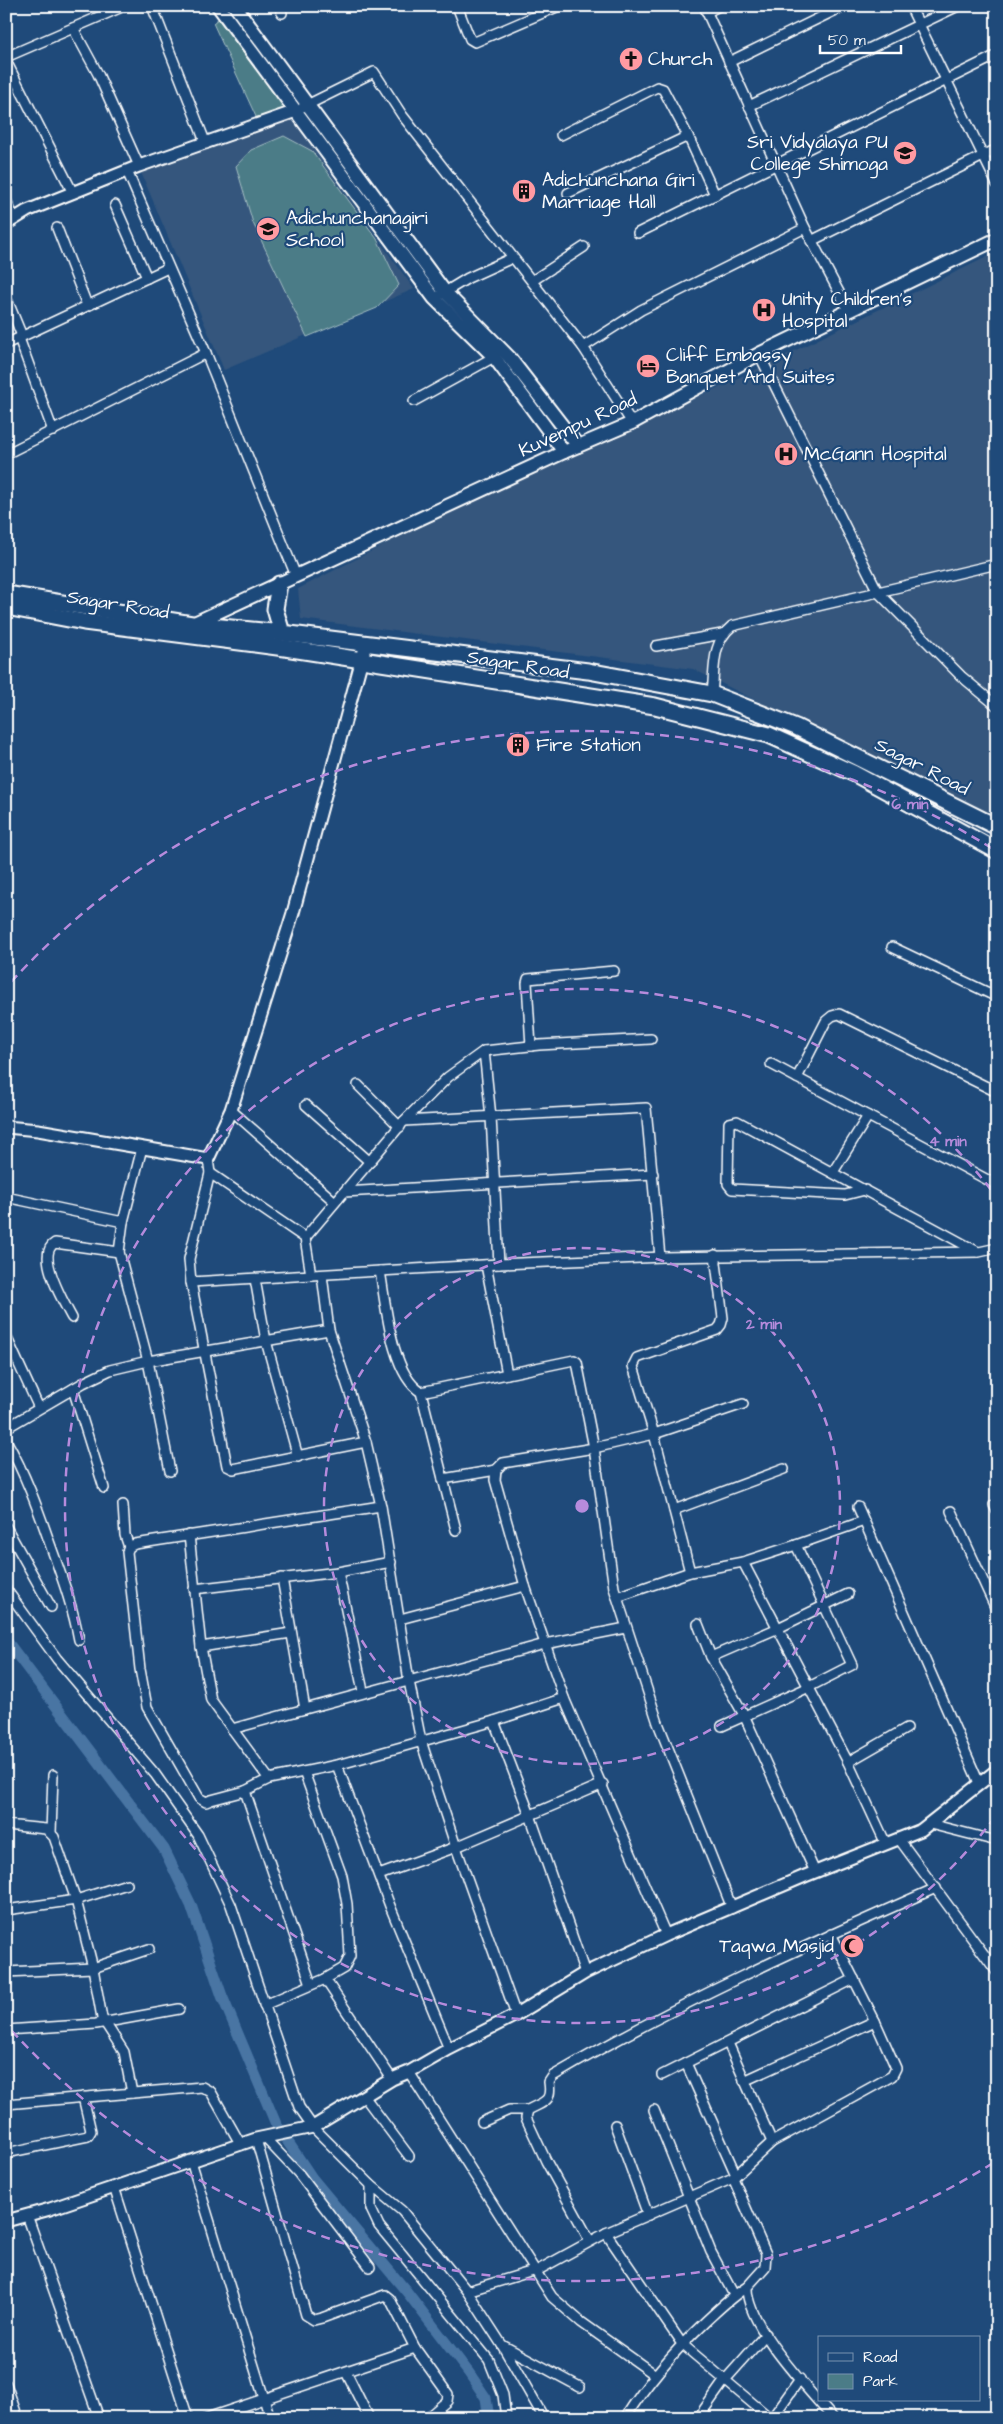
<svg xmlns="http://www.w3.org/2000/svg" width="1003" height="2424" font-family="'Architects Daughter',sans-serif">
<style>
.built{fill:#34567d}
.park{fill:#4b7c87;stroke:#a5bec3}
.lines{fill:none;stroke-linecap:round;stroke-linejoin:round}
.canal{stroke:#4874a3;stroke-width:11}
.minor-casing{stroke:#fff;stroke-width:12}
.tertiary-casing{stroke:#fff;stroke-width:15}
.secondary-casing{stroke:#fff;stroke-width:16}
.trunk-casing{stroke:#fff;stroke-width:19}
.minor{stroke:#1f4a7a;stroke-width:9}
.tertiary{stroke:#1f4a7a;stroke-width:11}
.secondary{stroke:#1f4a7a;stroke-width:12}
.trunk{stroke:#1f4a7a;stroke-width:15}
.ring{fill:none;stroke:#b68bdc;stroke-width:2.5;stroke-dasharray:9 6}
.labels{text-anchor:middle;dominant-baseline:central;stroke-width:4.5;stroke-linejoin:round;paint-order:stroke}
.poi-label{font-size:19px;fill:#fff;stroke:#1f4a7a;text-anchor:start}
.street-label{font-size:19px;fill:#fff;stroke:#1f4a7a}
.centre{fill:#b68bdc;stroke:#1f4a7a;stroke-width:2.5}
.ring-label{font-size:15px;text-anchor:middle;font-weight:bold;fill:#b68bdc;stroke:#1f4a7a;stroke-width:4.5;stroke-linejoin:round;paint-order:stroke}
</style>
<rect width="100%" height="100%" fill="#1f4a7a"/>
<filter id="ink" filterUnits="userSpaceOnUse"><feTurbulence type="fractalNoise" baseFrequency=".02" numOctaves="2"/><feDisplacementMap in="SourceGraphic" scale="10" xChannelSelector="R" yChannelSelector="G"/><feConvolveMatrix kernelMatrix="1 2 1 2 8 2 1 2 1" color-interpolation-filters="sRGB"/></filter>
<g filter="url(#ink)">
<g class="built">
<polygon points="291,118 414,289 224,370 140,170"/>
<polygon points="997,252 997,821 693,669 301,619 298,589 395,539 755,370"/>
</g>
<g class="park">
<polygon points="218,19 285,109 257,119 213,23"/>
<polygon points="284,136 312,151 377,239 399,285 377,308 307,337 253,223 236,166 251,150"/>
</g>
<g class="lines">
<polyline class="canal" points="6,1640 164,1849 191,1905 222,1996 276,2124 312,2178 407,2292 469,2373 486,2398 489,2418"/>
<g class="minor-casing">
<g id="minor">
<polyline points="152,6 206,144"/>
<polyline points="279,6 282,13"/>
<polyline points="457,6 470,39 475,42 559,6"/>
<polyline points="704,6 805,228 849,311"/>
<polyline points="910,6 997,184"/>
<polyline points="707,12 719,6"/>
<polyline points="73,28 98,74 139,166"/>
<polyline points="6,57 124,6"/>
<polyline points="6,61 73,193"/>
<polyline points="729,62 844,6"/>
<polyline points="749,106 958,6"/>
<polyline points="303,107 374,72 402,115 583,347 632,423"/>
<polyline points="561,135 657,87 663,89 688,136 715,195"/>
<polyline points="127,171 206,353 296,576"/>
<polyline points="568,193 688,136"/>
<polyline points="6,200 14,218"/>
<polyline points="115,205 147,278"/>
<polyline points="57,228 87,305"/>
<polyline points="638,233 997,55"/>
<polyline points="811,241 997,149"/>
<polyline points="532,281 584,247"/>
<polyline points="440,295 468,278 512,258"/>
<polyline points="6,297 22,336"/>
<polyline points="19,338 53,431"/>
<polyline points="6,344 168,268"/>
<polyline points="583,347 641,310 805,228"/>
<polyline points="759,354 878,592 997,564"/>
<polyline points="414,401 494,357"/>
<polyline points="6,454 206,353"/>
<polyline points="656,646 722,634"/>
<path d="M 712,694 C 715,669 711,643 732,626 L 878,592 L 961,676 L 997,706"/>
<polyline points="892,947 997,997"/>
<polyline points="531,1046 527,983 528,979 614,971"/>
<polyline points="484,1051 491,1117 499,1264"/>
<polyline points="771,1064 997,1185"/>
<polyline points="797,1078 826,1021 832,1016 839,1014 997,1092"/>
<polyline points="358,1085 400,1127"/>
<polyline points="306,1105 370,1162"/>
<polyline points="231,1110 335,1202"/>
<polyline points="404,1121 646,1108 660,1257"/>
<polyline points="142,1148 123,1222 119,1252 148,1361 170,1471"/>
<polyline points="208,1159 210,1173 189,1259 191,1282 227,1466 233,1469 366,1442"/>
<polyline points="833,1172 868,1116"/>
<polyline points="210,1173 305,1238 311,1275"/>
<polyline points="865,1190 845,1195 732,1189 728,1184 729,1123 737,1121 978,1252"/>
<polyline points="344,1192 653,1174"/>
<polyline points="6,1197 123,1222"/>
<polyline points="305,1238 404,1121 448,1077 484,1051 539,1045 651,1039"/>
<polyline points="486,1265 507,1374"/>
<path d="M 380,1271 C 386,1304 391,1374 421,1392"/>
<polyline points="322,1275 329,1330 366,1442 381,1506 409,1681 421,1741 456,1847 516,2015"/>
<polyline points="255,1279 266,1341 298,1457"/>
<polyline points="191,1282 499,1264 663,1257 979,1252 997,1248"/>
<path d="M 72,1318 C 64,1303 35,1254 55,1243 L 119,1252"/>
<polyline points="6,1336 39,1408"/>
<polyline points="73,1389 104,1488"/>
<polyline points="6,1428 83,1383 110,1370 148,1361 329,1330"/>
<path d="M 6,1440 C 25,1473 38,1509 50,1544 C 61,1575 73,1607 79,1640"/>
<polyline points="496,1470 495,1480 525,1586 564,1698 666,1935"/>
<polyline points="443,1479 496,1470 503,1463 594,1448 654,1434 743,1404"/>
<polyline points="123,1505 125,1535 129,1547"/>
<polyline points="994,1505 997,1511"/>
<polyline points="381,1506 135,1544 129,1547 127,1552 140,1669 147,1707 199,1798 206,1802 211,1800 245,1791 269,1779 337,1765 494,1721 564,1698"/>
<polyline points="858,1507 979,1783"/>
<polyline points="674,1510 784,1469"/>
<polyline points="951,1511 997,1611"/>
<polyline points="6,1527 51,1607"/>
<polyline points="456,1530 421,1392 574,1360 577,1362 594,1448 614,1588 658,1723 732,1908"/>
<polyline points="189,1535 201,1647 211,1700 269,1779"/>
<polyline points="743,1562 848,1762 886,1844"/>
<polyline points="338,1572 363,1691"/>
<polyline points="690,1572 654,1434 633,1366 637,1358 717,1330 721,1325 723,1318 715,1255"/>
<polyline points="282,1578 305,1709 545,1644 626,1628"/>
<polyline points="6,1589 57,1659 155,1774 198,1835 231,1905 299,2107 313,2127 371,2185 402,2211 467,2291 502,2345 544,2418"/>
<polyline points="194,1589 338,1572 391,1562"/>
<polyline points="617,1597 690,1572 743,1562 796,1545 864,1521"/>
<polyline points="400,1619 525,1586"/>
<polyline points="698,1624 711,1657 744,1715 815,1872"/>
<polyline points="201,1647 291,1633"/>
<polyline points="711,1657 776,1629 848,1594"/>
<polyline points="494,1721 530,1815 585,1973"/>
<polyline points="722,1726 807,1688 852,1665 796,1545"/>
<polyline points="232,1729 305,1709"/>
<polyline points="848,1762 907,1728"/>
<polyline points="337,1765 390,1906 449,2049"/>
<polyline points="245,1791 311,1984"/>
<polyline points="930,1824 997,1841"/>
<polyline points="6,1825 46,1829 54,1837 76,1900 93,1968 102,2018 124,2052 132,2093"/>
<polyline points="51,1833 53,1775"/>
<polyline points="899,1839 997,1972"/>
<polyline points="379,1875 456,1847 603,1784"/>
<polyline points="6,1910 76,1900 127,1884"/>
<polyline points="6,1972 93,1968 149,1949"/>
<polyline points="325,1979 392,2079"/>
<polyline points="264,2005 325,1979 344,1968 350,1956 347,1904 342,1876 304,1772"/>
<polyline points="6,2030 96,2024 179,2009"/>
<polyline points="728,2043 772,2142"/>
<polyline points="686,2063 736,2175"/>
<polyline points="409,2072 552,2297 581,2322 654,2374"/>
<polyline points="662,2075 854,1979"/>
<polyline points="744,2081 875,2021"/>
<polyline points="364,2096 409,2156"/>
<polyline points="6,2104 202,2087 211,2092 241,2145"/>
<polyline points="654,2110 711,2252 734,2295"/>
<polyline points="482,2122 509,2110 528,2110"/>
<polyline points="615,2125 648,2215"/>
<polyline points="264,2137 299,2174 370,2267"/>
<polyline points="256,2139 306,2315 314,2320 322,2318 385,2295 390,2299 415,2348 448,2394 447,2401 427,2418"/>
<polyline points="6,2153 88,2136 91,2131 83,2097"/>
<polyline points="191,2161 270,2418"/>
<path d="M 733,2178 L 766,2254 L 765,2267 L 747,2287 C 746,2325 808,2389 833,2418"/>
<polyline points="371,2185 371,2209 379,2226 489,2360 503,2395 506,2418"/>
<polyline points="114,2187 188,2418"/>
<polyline points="27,2215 99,2418"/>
<polyline points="606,2233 682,2344 770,2418"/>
<path d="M 590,2241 L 546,2161 L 526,2118 L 528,2110 C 545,2101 552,2102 549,2082 L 553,2076 C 676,2004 806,1945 936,1888"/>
<polyline points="467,2291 540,2269 606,2233 733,2178 772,2142 892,2076 896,2068 875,2021 831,1934"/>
<polyline points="502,2345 580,2387"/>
<polyline points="346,2372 369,2418"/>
<polyline points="6,2384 18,2418"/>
<polyline points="207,2418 415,2348"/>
<path d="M 625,2418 C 648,2381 674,2351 706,2321 C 719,2309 732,2296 747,2287"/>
<polyline points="698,2418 725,2380 766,2334"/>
<polyline points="772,2418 800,2379"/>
</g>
</g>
<g class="tertiary-casing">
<g id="tertiary">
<polyline points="6,224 27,211 139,166 296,111"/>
<polyline points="6,1127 38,1130 208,1159 231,1110 293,913 366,644"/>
<polyline points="6,2221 50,2209 256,2139 313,2127 392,2079 409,2072 449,2049 516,2015 585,1973 666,1935 805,1876 921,1830 997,1770"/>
</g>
</g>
<g class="secondary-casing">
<g id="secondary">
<polyline points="218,6 434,298 494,357 564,452"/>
<polyline points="235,6 445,292 509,357 578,446"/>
<polyline points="190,625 564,452 632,423 759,354 997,239"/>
</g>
</g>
<g class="trunk-casing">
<g id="trunk">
<polyline points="279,584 275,609 282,633"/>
<polyline points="6,594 192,624 282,633 588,671 712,694 796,727 997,827"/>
<polyline points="6,607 84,622 285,648 655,706 769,735 853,773 997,851"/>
</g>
</g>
<use href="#minor" class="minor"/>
<use href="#tertiary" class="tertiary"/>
<use href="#secondary" class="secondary"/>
<use href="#trunk" class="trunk"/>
</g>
</g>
<g class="ring">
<circle cx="582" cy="1506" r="258"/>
<path d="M995 1817A517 517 0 1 1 995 1195"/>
<path d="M993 2163A775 775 0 0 1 11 2030M11 982A775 775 0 0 1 993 849"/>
</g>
<defs>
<g id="church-disc" transform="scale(1.25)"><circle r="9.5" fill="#ff9aa2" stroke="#1f4a7a"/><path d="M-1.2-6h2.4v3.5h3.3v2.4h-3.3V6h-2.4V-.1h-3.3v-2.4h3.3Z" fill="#111"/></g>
<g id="university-disc" transform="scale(1.25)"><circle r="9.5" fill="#ff9aa2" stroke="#1f4a7a"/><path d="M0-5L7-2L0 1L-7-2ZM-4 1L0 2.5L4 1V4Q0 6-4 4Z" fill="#111"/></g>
<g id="building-disc" transform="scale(1.25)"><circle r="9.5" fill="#ff9aa2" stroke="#1f4a7a"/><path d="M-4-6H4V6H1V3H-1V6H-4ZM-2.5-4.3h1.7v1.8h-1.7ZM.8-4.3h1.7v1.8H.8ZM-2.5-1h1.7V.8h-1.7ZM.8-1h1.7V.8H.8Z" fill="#111"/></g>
<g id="school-disc" transform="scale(1.25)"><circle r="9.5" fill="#ff9aa2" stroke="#1f4a7a"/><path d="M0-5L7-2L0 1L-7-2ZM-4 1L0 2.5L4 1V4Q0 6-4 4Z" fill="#111"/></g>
<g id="hospital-disc" transform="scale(1.25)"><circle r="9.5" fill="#ff9aa2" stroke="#1f4a7a"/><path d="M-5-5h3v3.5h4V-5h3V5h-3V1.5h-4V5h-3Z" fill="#111"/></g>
<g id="hotel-disc" transform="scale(1.25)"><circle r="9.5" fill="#ff9aa2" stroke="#1f4a7a"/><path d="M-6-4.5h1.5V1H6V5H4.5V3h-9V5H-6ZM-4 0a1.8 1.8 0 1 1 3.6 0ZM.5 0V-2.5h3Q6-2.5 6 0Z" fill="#111"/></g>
<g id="mosque-disc" transform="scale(1.25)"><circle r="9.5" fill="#ff9aa2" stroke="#1f4a7a"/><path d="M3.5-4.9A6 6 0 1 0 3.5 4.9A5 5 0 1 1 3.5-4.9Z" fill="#111"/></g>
</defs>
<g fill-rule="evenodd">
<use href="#church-disc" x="631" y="59"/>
<use href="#university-disc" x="905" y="153"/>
<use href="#building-disc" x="524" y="191"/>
<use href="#school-disc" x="268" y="229"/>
<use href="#hospital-disc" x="764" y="310"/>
<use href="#hotel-disc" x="648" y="366"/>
<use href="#hospital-disc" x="786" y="454"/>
<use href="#building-disc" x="518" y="745"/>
<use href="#mosque-disc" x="852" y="1946"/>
</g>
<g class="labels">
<g class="poi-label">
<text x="648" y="59">Church</text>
<text x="888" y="142" text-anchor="end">Sri Vidyalaya PU<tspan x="888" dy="22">College Shimoga</tspan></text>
<text x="542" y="180">Adichunchana Giri<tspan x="542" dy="22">Marriage Hall</tspan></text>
<text x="286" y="218">Adichunchanagiri<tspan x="286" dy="22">School</tspan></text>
<text x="782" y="299">Unity Children's<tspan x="782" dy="22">Hospital</tspan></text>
<text x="666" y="355">Cliff Embassy<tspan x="666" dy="22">Banquet And Suites</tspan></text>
<text x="804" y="454">McGann Hospital</text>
<text x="536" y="745">Fire Station</text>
<text x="834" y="1946" text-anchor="end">Taqwa Masjid</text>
</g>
<g class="street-label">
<text transform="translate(578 425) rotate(-25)">Kuvempu Road</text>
<text transform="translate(118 605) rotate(9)">Sagar Road</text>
<text transform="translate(518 665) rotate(9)">Sagar Road</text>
<text transform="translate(922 767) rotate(27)">Sagar Road</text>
</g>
</g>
<circle cx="582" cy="1506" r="8" class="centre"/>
<g class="ring-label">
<text x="910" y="809">6 min</text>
<text x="948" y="1146">4 min</text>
<text x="764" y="1329">2 min</text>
</g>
<rect width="1003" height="2424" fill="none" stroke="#1f4a7a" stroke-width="25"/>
<rect x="12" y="12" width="978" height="2399" fill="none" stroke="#fff" stroke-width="2" filter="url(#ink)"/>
<rect x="818" y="2336" width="162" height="65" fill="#1f4a7a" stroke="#7992af"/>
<rect x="828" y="2353" width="25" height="8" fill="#1f4a7a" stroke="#7992af"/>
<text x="863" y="2362" font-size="15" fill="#ffffff">Road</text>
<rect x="828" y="2374" width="25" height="15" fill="#4b7c87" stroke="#7992af"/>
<text x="863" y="2386" font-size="15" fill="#ffffff">Park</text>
<path d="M820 45v8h81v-8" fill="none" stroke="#ffffff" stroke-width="2.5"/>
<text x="828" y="45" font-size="15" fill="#ffffff" stroke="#1f4a7a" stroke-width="4" paint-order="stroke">50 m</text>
</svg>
